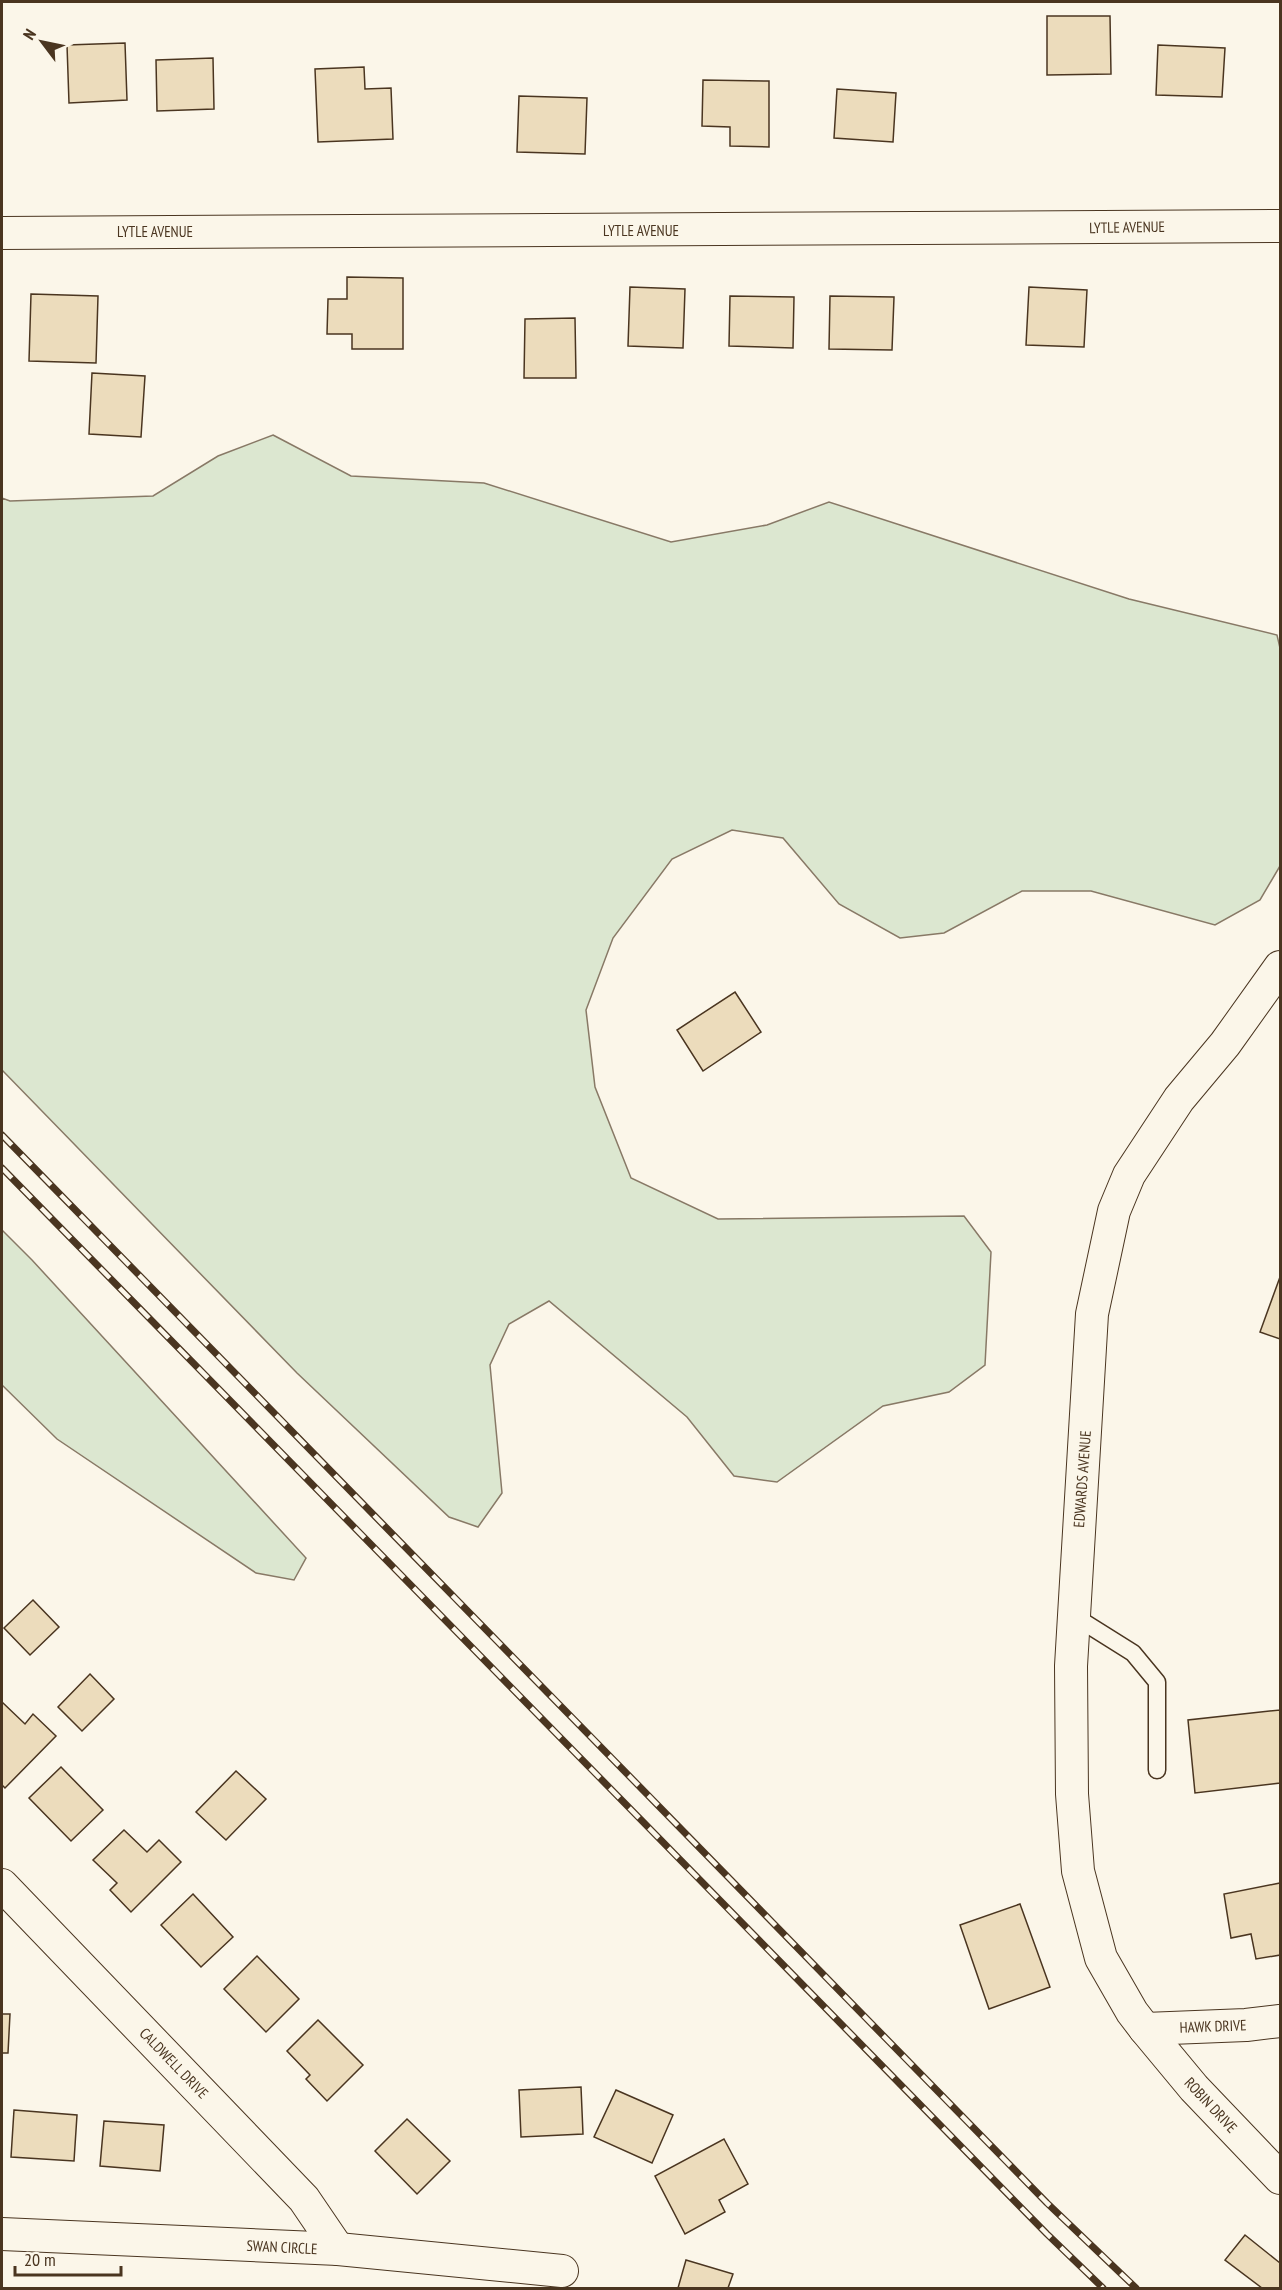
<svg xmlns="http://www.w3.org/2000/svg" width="1282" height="2290" font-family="'PT Sans Narrow',sans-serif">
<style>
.green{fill:#dce7d0;stroke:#887966;stroke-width:1.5}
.building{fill:#ecdcbc;stroke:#4a3520;stroke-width:1.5}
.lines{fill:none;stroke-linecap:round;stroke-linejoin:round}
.service-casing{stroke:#4a3520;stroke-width:19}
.minor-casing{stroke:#4a3520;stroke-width:34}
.service{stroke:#fbf6e9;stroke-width:16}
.minor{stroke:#fbf6e9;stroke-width:32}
.rail-casing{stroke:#4a3520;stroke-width:7}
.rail{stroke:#fbf6e9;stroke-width:4.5;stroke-dasharray:14;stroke-linecap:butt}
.labels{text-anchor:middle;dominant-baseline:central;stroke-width:4.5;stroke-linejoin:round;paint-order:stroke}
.street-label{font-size:15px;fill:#4a3520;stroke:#fbf6e9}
</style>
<rect width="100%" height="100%" fill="#fbf6e9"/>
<g class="green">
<polygon points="273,435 351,476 484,483 671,542 767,525 829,502 1129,599 1277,635 1280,648 1280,866 1260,900 1215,925 1091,891 1022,891 944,933 900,938 839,904 783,838 732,830 672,859 613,938 586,1010 595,1087 631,1178 718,1219 964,1216 991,1252 985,1365 949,1392 883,1406 777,1482 734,1476 687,1417 549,1301 509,1324 490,1365 502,1493 478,1527 449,1517 297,1373 2,1070 2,498 10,501 153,496 218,456"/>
<polygon points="2,1230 32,1260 306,1558 294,1580 256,1573 57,1439 2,1385"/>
</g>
<g class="building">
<polygon points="1047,16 1110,16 1111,74 1047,75"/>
<polygon points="125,43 127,100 69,103 67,45"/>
<polygon points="1158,45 1225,48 1222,97 1156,95"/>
<polygon points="213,58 214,109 157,111 156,60"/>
<polygon points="364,67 365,89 391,88 393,139 318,142 315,69"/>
<polygon points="703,80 769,81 769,147 730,146 730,127 702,126"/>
<polygon points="837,89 896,93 893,142 834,138"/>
<polygon points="519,96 587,98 585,154 517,152"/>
<polygon points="347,277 403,278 403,349 352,349 352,334 327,334 328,299 347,299"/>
<polygon points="630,287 685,289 683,348 628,346"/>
<polygon points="1029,287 1087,290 1084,347 1026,345"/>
<polygon points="31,294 98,296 96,363 29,361"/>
<polygon points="730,296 794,297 793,348 729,346"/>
<polygon points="830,296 894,297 892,350 829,349"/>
<polygon points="575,318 576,378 524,378 525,319"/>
<polygon points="92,373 145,376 141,437 89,434"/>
<polygon points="735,992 761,1032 703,1071 677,1030"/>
<polygon points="1280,1277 1280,1339 1260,1332"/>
<polygon points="33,1600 59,1627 30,1655 4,1628"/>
<polygon points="90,1674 114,1699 82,1731 58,1707"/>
<polygon points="2,1702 25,1724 33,1714 56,1736 5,1788 2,1785"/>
<polygon points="1280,1710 1280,1783 1195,1793 1188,1720"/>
<polygon points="61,1767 103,1810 71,1841 29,1798"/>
<polygon points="236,1771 266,1799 226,1840 196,1812"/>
<polygon points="124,1830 147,1852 159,1840 181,1862 131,1912 110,1890 117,1883 93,1860"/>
<polygon points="1280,1883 1280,1955 1256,1959 1251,1934 1231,1938 1224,1894"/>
<polygon points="193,1894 233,1937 201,1967 161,1925"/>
<polygon points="1020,1904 1050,1987 989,2009 960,1925"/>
<polygon points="257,1956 299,1999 266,2032 224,1989"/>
<polygon points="2,2014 10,2014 8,2053 2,2053"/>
<polygon points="318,2020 363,2065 327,2101 306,2079 310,2075 287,2051"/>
<polygon points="581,2087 583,2134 521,2137 519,2090"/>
<polygon points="616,2090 673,2115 652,2163 594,2137"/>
<polygon points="14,2110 77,2115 74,2161 11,2157"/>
<polygon points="407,2119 450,2161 417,2194 375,2151"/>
<polygon points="104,2121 164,2125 160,2171 100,2166"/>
<polygon points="724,2139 748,2184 719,2200 725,2212 685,2234 655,2176"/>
<polygon points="1245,2235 1280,2263 1280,2288 1262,2288 1225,2260"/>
<polygon points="686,2260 733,2274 728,2288 678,2288"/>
</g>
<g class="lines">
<g class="service-casing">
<polyline id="service" points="1074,1616 1133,1653 1157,1682 1157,1770"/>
</g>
<g class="minor-casing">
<g id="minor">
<polyline points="2,233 1280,226"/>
<polyline points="1280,967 1225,1044 1179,1099 1129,1175 1114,1211 1092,1314 1071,1666 1072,1794 1078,1871 1101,1958 1132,2012 1145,2029 1194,2088 1280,2178"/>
<polyline points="2,1885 304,2199 338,2249"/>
<polyline points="1145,2029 1246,2025 1280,2021"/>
<polyline points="2,2234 338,2249 562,2271"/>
</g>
</g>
<use href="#service" class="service"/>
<use href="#minor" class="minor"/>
<g class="rail-casing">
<g id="rail">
<polyline points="2,1135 1047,2203 1136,2288"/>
<polyline points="2,1168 1047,2234 1103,2288"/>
</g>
</g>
<use href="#rail" class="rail"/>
</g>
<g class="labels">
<g class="street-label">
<text transform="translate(1127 227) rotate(-1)">LYTLE AVENUE</text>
<text x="641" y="230">LYTLE AVENUE</text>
<text x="155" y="231">LYTLE AVENUE</text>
<text transform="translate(1082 1479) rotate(-86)">EDWARDS AVENUE</text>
<text transform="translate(1213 2026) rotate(-2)">HAWK DRIVE</text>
<text transform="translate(174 2063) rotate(46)">CALDWELL DRIVE</text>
<text transform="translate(1211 2105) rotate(47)">ROBIN DRIVE</text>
<text transform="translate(282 2247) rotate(3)">SWAN CIRCLE</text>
</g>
</g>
<rect width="1282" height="2290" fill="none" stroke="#4a3520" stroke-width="6"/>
<g transform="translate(42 42) rotate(302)" stroke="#fbf6e9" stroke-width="4.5" paint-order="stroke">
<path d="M0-4.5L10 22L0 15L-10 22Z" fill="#4a3520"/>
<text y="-9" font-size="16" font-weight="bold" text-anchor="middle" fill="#4a3520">N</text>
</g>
<path d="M15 2266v9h106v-9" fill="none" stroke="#4a3520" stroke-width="3"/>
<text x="24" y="2266" font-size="18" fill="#4a3520" stroke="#fbf6e9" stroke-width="4.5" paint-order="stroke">20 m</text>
</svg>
